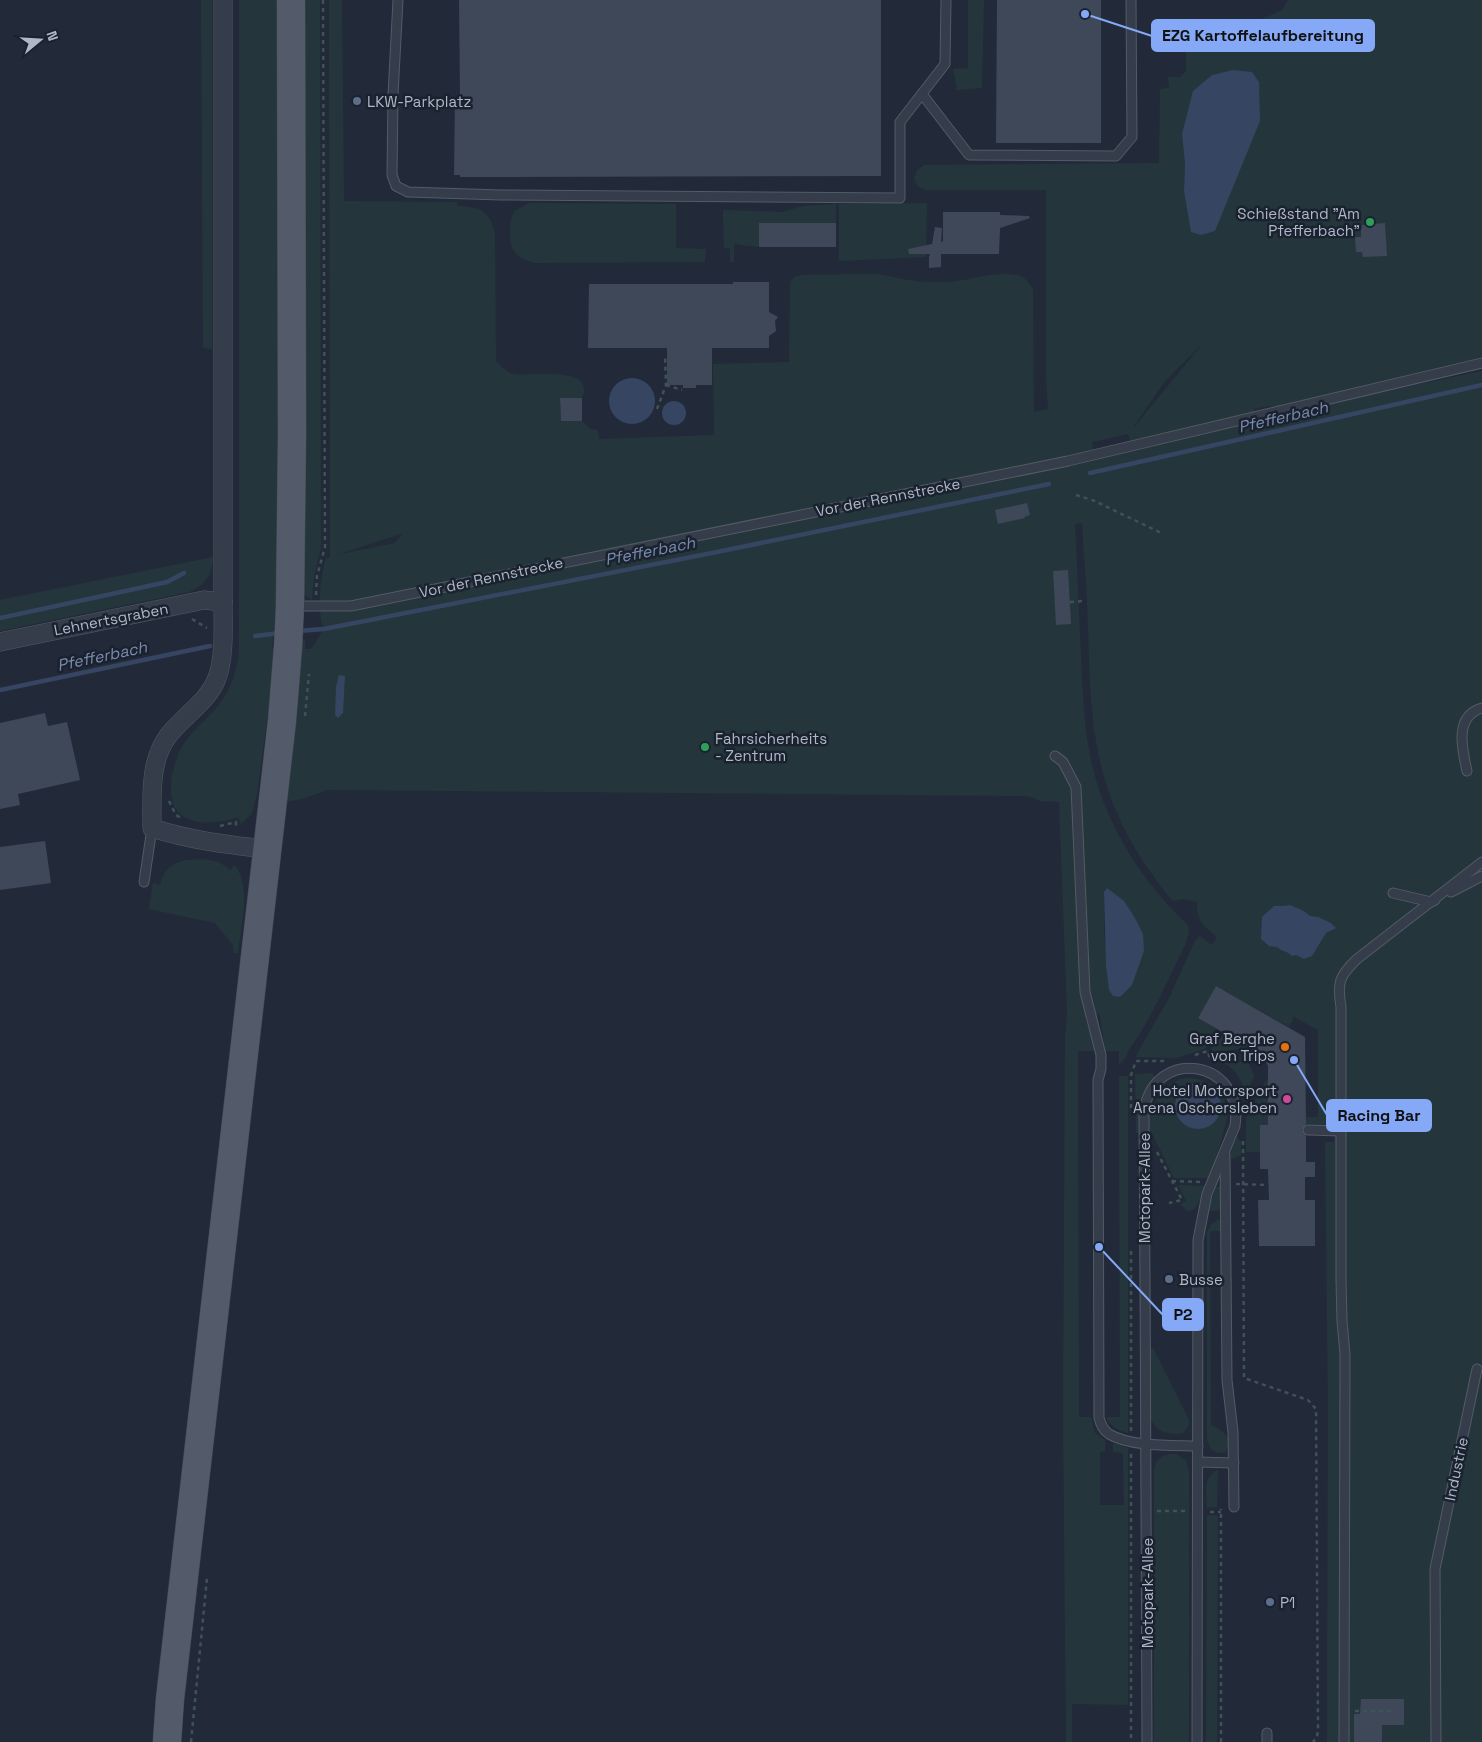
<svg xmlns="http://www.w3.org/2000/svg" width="1482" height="1742" font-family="'Space Grotesk',sans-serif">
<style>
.green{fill:#24363b;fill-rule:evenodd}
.water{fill:#364561}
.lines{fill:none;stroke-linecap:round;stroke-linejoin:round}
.stream{stroke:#364561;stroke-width:4.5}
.building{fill:#3e4859}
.lane-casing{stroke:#535a68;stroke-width:11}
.street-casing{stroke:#535a68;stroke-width:19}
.primary-casing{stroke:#3f4653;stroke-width:29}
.path{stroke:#3f5255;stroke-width:2.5;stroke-dasharray:4 4;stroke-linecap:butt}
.lane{stroke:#363d4a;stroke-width:9}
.street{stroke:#363d4a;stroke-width:18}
.primary{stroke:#535b6a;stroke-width:28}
.service-dot{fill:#5c6f8a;stroke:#1b222f;stroke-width:2}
.leisure-dot{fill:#2e9e5b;stroke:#1b222f;stroke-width:2}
.food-dot{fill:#e8710a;stroke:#1b222f;stroke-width:2}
.hotel-dot{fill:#d1479c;stroke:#1b222f;stroke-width:2}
.labels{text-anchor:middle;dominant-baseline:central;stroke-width:5;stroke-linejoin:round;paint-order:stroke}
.poi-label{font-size:15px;fill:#b0b7c6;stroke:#1b222f;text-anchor:start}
.street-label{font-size:15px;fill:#b0b7c6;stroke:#1b222f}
.water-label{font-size:16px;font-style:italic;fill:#798cae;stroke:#1b222f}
.leader{fill:none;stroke:#85a9f6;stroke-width:2}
.callout-dot{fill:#85a9f6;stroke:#1b222f;stroke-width:2}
.callout{fill:#85a9f6;stroke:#85a9f6;stroke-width:2}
.callout-label{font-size:16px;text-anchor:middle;font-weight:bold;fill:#111}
</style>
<rect width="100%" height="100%" fill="#222a3a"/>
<g class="green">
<polygon points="201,0 212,0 212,349 203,348"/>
<path d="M 239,0 L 280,0 L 280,617 L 275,617 L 272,647 L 277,648 L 257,794 L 252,813 L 241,824 L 238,817 C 221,823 199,826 183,816 C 162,803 173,761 183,745 C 194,727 214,715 225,696 C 233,682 237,668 239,652 Z"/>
<polygon points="306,0 320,0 321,548 314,577 312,600 304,594 301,588 303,29"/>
<path d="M 329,0 L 342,0 L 344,201 L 457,202 L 457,206 C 481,207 490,210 495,235 L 496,361 C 501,367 507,373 515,374 C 529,376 597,365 582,398 L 560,398 L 561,421 L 582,421 L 591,429 L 598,430 L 599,439 L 714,435 L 713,364 L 789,362 L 790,288 L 791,280 L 796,276 L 803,275 C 827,275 852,273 876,274 C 888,275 898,279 910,280 C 921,282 933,282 944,282 C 968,282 991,271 1016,275 C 1024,276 1029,282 1033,289 L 1034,412 L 1048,409 L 1046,377 L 1046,190 L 926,190 L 917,186 L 914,179 L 917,170 L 925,165 L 1159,163 L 1160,89 L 1169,88 L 1168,77 L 1180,77 L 1186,71 L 1186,40 L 1216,40 L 1282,10 L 1288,0 L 1482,0 L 1482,359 L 1275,407 L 1269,406 L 1254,409 L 1254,413 L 1130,441 L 1128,434 L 1092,442 L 1094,458 L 1149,447 L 1330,403 L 1482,371 L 1482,1742 L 1327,1742 L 1328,1408 L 1325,1142 L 1334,1142 L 1334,1125 L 1306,1124 L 1306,1117 L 1318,1117 L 1318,1030 L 1294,1017 L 1289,1027 L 1216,986 L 1198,1018 L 1216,1029 L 1205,1049 L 1176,1058 L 1136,1057 L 1138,1052 L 1168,1000 L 1195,941 L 1200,936 L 1212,945 L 1217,937 C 1203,925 1197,922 1197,902 L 1182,899 L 1174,901 L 1169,897 C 1149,871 1130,844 1117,813 C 1090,751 1090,691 1088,626 C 1087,591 1084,557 1082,523 L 1075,524 C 1077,568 1079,612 1081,656 C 1083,698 1084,739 1096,780 C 1113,836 1146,886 1188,925 L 1189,932 L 1185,945 L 1158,1001 L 1141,1032 L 1128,1051 L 1127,1056 L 1119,1065 L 1119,1051 L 1105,1051 L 1100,1014 L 1085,1018 L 1096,1051 L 1078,1051 L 1079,1417 L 1091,1417 L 1095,1433 L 1105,1440 L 1105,1451 L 1100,1452 L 1100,1505 L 1124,1505 L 1123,1453 L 1113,1452 L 1113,1443 L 1128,1448 L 1128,1705 L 1072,1704 L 1072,1742 L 1066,1742 L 1063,1415 L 1065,1038 L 1067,1012 L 1059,802 L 1040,801 L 1028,796 L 327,790 L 302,799 L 284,802 L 300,639 L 305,640 L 305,649 L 311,649 L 323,631 C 318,607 319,582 326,558 L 330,557 ZM 1213,75 L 1184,191 L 1185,164 L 1182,134 L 1194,91 ZM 1203,343 L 1135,426 L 1134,426 L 1165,381 ZM 403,533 L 395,543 L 336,555 L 337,555 ZM 1107,888 L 1108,975 L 1104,931 L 1104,892 Z"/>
<polygon points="968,0 984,0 982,88 957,90 953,69 968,68"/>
<path d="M 529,203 L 676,204 L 676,248 L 706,249 L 705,262 L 536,263 C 516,259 509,250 510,230 C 510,224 511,217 515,211 C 519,208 525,206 529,203 Z"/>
<polygon points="927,203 926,257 839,261 839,204"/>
<polygon points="836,204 836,223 759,223 759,247 734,244 734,262 730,262 730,248 724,248 723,210 782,212 803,206"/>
<path d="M 213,557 C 212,576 205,584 189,592 L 0,631 L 0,600 Z"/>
<path d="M 186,860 C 202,859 218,858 230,870 L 235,865 C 252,889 241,926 238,953 L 233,953 L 233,945 L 215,923 L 149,909 L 153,883 L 160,885 C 164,870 170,864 186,860 Z"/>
<polygon points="1221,1032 1253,1050 1252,1052 1238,1049 1212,1053 1211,1049"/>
<path d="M 1244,1062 L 1249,1064 L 1254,1076 L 1246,1095 C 1243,1083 1236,1068 1223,1063 Z"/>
<path d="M 1153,1073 L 1155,1078 C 1140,1097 1140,1109 1140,1133 L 1136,1133 L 1135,1074 Z"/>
<path d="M 1119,1076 L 1128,1076 L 1128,1433 C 1118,1430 1111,1427 1106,1417 L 1120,1417 Z"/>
<path d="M 1187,1078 C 1209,1078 1228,1092 1227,1115 C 1227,1123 1223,1130 1222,1138 C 1218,1152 1214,1165 1209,1178 L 1174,1178 L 1149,1127 L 1150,1112 L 1162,1092 L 1168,1086 L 1180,1079 ZM 1197,1082 L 1205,1083 L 1217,1092 L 1216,1120 C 1207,1128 1199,1130 1188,1126 L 1176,1100 C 1180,1089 1186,1085 1197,1082 Z"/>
<polygon points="1268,1080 1268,1125 1260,1125 1260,1152 1246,1152 1246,1119 1266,1081"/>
<polygon points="1236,1136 1241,1142 1241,1155 1231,1159 1230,1153"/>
<path d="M 1178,1185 L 1206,1186 C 1202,1195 1193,1224 1181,1204 L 1186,1201 Z"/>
<polygon points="1216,1186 1222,1187 1221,1208 1221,1210 1211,1211 1209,1208"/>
<path d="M 1220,1219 L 1222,1231 L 1210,1231 L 1211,1425 C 1221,1430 1229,1434 1229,1446 L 1225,1452 L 1218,1453 L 1211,1449 L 1207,1441 L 1207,1232 L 1211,1224 Z"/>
<path d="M 1153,1348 L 1189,1420 L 1188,1427 L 1183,1433 C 1167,1436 1155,1431 1149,1415 L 1149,1349 Z"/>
<path d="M 1169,1454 L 1176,1454 L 1186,1460 L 1189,1471 L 1189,1742 L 1154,1742 L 1154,1470 C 1155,1460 1161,1457 1169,1454 Z"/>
<path d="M 1218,1470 L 1217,1507 L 1207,1508 C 1207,1494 1202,1476 1218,1470 Z"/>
<polygon points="1207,1515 1218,1516 1217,1742 1206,1742"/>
</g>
<g class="water">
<polygon points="1233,70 1252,72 1259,82 1260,121 1215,231 1201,235 1191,232 1184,191 1185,164 1182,134 1193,91 1212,75"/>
<circle cx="632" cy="401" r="23"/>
<circle cx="674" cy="413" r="12"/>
<polygon points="339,675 345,676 343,713 338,718 335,715 336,687"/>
<polygon points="1107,888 1124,901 1135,918 1143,934 1144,951 1132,985 1120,997 1113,996 1109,990 1106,966 1104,892"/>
<path d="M 1290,905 L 1304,911 L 1310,916 L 1318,917 L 1331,923 L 1336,928 L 1326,933 L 1312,956 L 1304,959 L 1296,955 L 1292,956 C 1288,951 1282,952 1277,947 L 1269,946 L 1261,939 L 1262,917 L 1274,906 L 1283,906 Z"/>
<circle cx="1198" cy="1106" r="23"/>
</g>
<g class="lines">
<g class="stream">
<polyline points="1090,473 1482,385"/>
<polyline points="0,618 167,582 184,573"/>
<polyline points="298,631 324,629 717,552 1049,484"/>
<polyline points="255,636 280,633"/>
<polyline points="0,690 210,646"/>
</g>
</g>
<g class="building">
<polygon points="459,0 881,0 881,176 460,177 460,175 454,175 455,97 460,97"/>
<polygon points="997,0 1101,0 1101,143 996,143"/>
<polygon points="943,212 1000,212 1000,215 1029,216 1030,218 1000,228 999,254 941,254 941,267 929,268 929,256 930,254 909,254 908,249 932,244 935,227 942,228 941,242 943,241"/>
<rect x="759" y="223" width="77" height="24"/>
<polygon points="1385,223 1387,256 1363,257 1362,252 1356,252 1355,237 1361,237 1361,225"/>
<polygon points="733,282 769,282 769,312 778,317 775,321 776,331 769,336 769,348 712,348 712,385 696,385 696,388 683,388 683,385 667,385 667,348 588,348 589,284 733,284"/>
<polygon points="560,398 582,398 582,421 561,421"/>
<polygon points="1027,503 1030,515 1024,517 1025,518 998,524 995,510"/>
<polygon points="1068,570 1071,624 1056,625 1053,571"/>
<polygon points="45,713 48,726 67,722 80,780 18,794 20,805 0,809 0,723"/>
<polygon points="45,841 51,883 0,890 0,847"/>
<polygon points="1216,986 1305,1037 1306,1124 1302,1130 1306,1136 1306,1162 1315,1162 1315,1177 1305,1177 1305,1200 1315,1200 1315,1246 1259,1246 1258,1200 1269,1200 1268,1169 1260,1169 1260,1125 1268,1125 1268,1066 1262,1055 1198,1018"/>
<polygon points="1361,1699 1404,1699 1404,1725 1382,1725 1382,1742 1354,1742 1354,1714 1360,1714"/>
</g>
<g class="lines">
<g class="lane-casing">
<g id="lane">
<polyline points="398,0 393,95 392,175 396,186 408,192 501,195 900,198 900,122 945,64 946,0"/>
<polyline points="922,94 969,155 1116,156 1132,137 1131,0"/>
<polyline points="292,606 351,606 1068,461 1482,363"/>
<path d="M 1055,756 L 1063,762 L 1076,787 L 1085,992 L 1101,1055 L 1101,1069 L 1098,1080 L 1099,1418 C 1101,1425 1103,1430 1109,1434 C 1130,1447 1173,1445 1198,1446"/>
<path d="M 1467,771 C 1462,749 1454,716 1482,708"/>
<polyline points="144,882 152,828"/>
<polyline points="1451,892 1482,876"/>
<polyline points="1393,893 1431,902 1435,900"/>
<polyline points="1308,1130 1341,1131"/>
<polyline points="1225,1155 1227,1380 1233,1432 1234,1507"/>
<polyline points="1198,1462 1234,1463"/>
<polyline points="1267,1733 1267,1742"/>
<path d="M 1147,1742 C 1147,1532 1145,1322 1144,1112 C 1153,1045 1245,1059 1235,1126 L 1207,1194 L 1198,1240 L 1197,1742"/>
<path d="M 1344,1742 L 1345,1354 L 1342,1321 L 1341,1280 L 1341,1007 C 1337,983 1339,976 1357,959 L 1482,862"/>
<polyline points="1436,1742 1435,1569 1477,1369"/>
</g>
</g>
<g class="street-casing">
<g id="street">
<path d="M 223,0 L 223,602 C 223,624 225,657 217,678 C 208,702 183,716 168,736 C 149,761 152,798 152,828 C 189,840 228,845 267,849"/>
<polyline points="0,642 204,600 223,602"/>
</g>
</g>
<g class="primary-casing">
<polyline id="primary" points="167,1742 170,1699 282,721 288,647 290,606 292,435 291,0"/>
</g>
<g class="path">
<polyline points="666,385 682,390"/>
<polyline points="657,409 666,385 665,356"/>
<polyline points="1076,495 1095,501 1163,534"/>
<polyline points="316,595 317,576 325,547 323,0"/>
<polyline points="1070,602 1083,601"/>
<polyline points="192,619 207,628"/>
<polyline points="305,716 309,674"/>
<polyline points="169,801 176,815 181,818"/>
<polyline points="220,826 236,822 236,828"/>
<polyline points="1195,1055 1208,1051 1210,1060"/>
<polyline points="1131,1108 1131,1075 1136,1061 1167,1061"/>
<polyline points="1243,1141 1244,1378 1308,1400 1316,1409 1318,1730 1317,1737 1313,1742"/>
<polyline points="1157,1152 1182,1200 1169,1203"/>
<polyline points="1172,1181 1200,1182"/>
<polyline points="1236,1184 1268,1185"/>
<polyline points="1131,1431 1131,1249"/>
<polyline points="1131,1454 1131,1742"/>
<polyline points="1157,1511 1187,1511"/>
<polyline points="1210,1512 1221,1512"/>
<polyline points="1355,1711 1391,1711"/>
<polyline points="191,1742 207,1578"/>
<polyline points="1221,1742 1221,1509"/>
</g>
<use href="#lane" class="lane"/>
<use href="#street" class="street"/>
<use href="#primary" class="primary"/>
</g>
<g class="service-dot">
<circle cx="357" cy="101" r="5"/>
<circle cx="1169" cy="1279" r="5"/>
<circle cx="1270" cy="1602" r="5"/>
</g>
<g class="leisure-dot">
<circle cx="1370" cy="222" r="5"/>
<circle cx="705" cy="747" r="5"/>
</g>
<circle class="food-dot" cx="1285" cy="1047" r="5"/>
<circle class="hotel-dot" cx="1287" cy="1099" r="5"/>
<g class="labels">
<g class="poi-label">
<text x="367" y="101">LKW-Parkplatz</text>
<text x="1360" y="213" text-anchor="end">Schießstand "Am<tspan x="1360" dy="17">Pfefferbach"</tspan></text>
<text x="715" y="738">Fahrsicherheits<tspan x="715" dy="17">- Zentrum</tspan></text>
<text x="1275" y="1038" text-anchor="end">Graf Berghe<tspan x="1275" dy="17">von Trips</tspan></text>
<text x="1277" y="1090" text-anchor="end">Hotel Motorsport<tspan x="1277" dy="17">Arena Oschersleben</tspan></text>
<text x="1179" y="1279">Busse</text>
<text x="1280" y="1602">P1</text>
</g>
<g class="street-label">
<text transform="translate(888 497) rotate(-11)">Vor der Rennstrecke</text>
<text transform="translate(491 577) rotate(-12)">Vor der Rennstrecke</text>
<text transform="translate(111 619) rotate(-11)">Lehnertsgraben</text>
<text transform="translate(1144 1188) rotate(-90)">Motopark-Allee</text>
<text transform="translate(1456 1469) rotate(-78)">Industrie</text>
<text transform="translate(1147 1593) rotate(-90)">Motopark-Allee</text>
</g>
<g class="water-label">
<text transform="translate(1283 417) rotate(-13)">Pfefferbach</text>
<text transform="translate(650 551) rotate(-11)">Pfefferbach</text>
<text transform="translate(102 656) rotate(-12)">Pfefferbach</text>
</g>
</g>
<path class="leader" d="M1085 14L1152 36M1294 1060L1327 1115M1099 1247L1163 1315"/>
<g class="callout-dot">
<circle cx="1085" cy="14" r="5"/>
<circle cx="1294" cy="1060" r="5"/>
<circle cx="1099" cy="1247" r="5"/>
</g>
<g class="callout">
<rect x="1152" y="20" width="222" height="31" rx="5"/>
<rect x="1327" y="1100" width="104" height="31" rx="5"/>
<rect x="1163" y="1299" width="40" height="31" rx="5"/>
</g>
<g class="callout-label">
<text x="1263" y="41">EZG Kartoffelaufbereitung</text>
<text x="1379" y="1121">Racing Bar</text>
<text x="1183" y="1320">P2</text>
</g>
<g transform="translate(40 40) rotate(72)" stroke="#1b222f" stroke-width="4" paint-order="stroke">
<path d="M0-4L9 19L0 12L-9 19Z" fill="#b0b7c6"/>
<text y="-8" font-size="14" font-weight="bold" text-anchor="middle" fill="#b0b7c6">N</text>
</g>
</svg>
